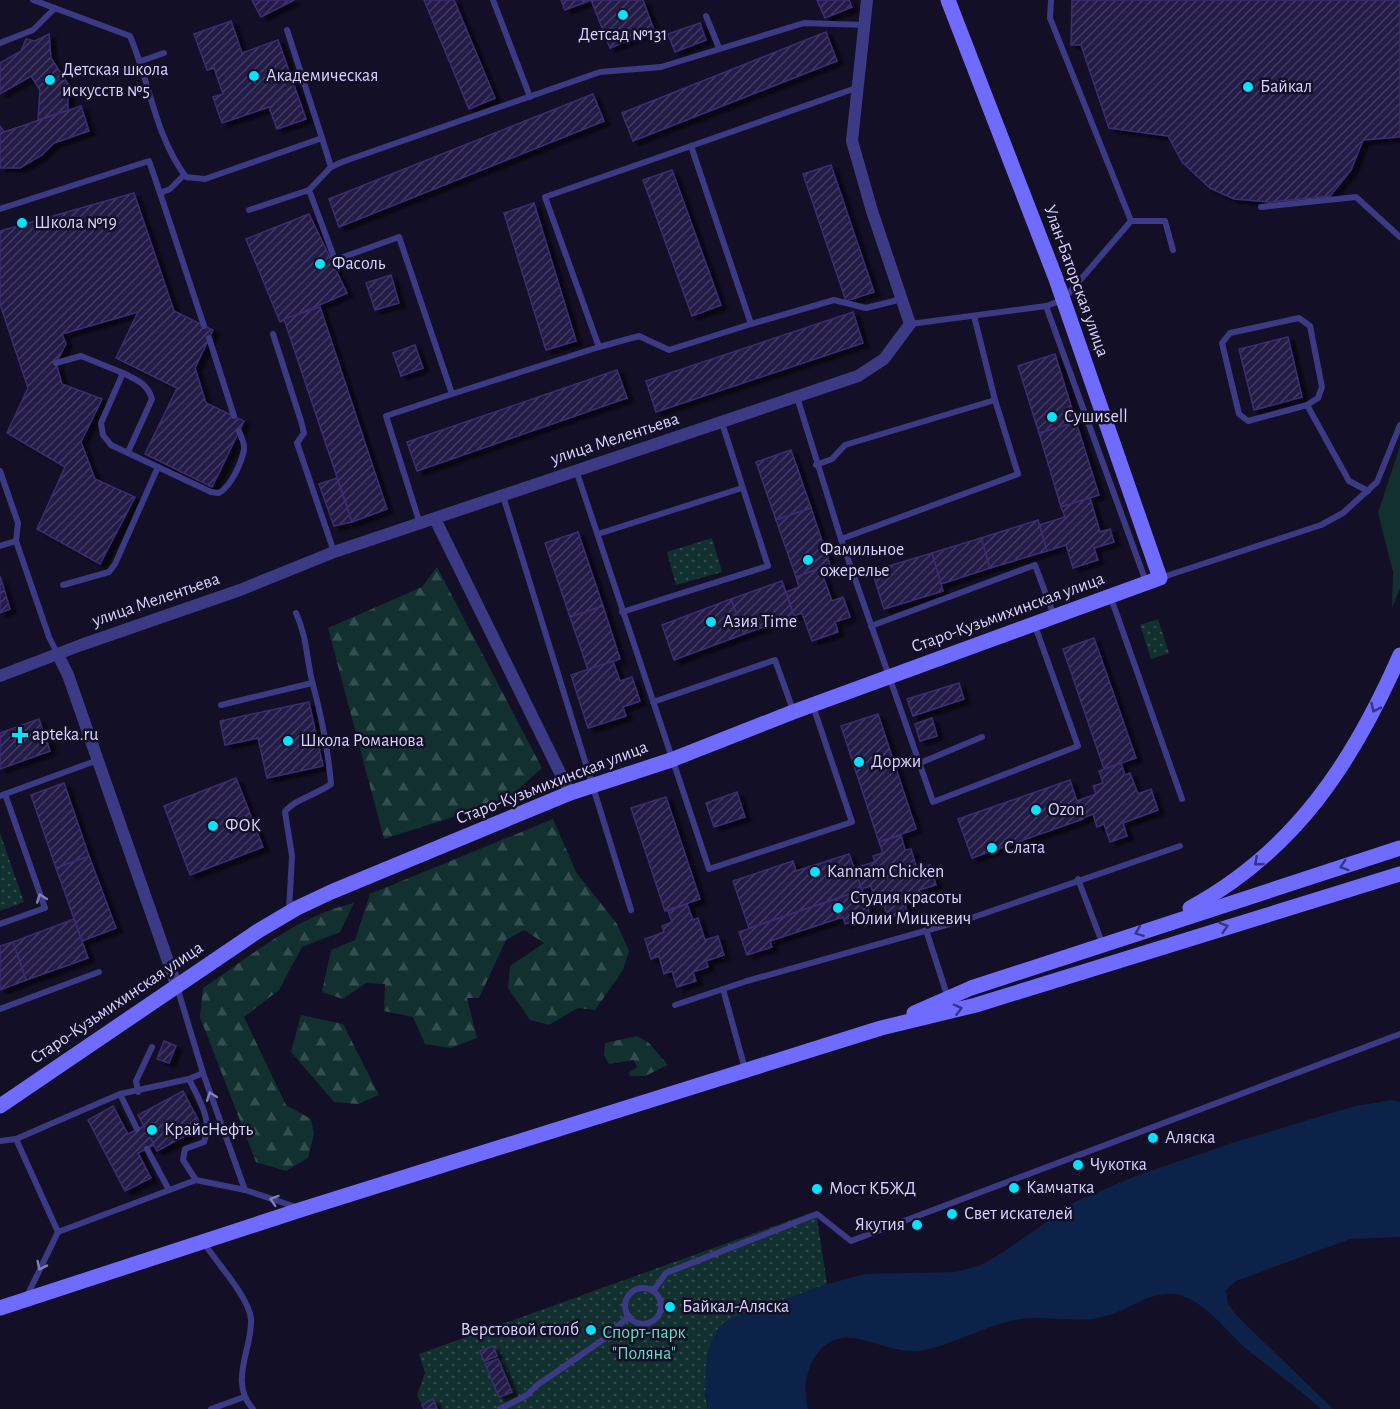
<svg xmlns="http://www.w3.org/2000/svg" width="1400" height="1409" font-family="'Alegreya Sans',sans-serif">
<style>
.green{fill:#12302f}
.forest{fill:url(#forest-firs)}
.park{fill:url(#park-dots)}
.water{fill:#0c2248}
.building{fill:url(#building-hatch);stroke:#3b2d73;stroke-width:1.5;filter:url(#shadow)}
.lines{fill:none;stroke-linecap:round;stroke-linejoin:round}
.lane{stroke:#3d3a85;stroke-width:6}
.street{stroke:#3d3a85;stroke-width:12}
.secondary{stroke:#6f6bff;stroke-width:15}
.oneway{stroke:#38347d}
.oneway2{stroke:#837fbc}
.poi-dot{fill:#00e5ff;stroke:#130f26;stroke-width:2}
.labels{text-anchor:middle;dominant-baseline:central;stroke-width:5;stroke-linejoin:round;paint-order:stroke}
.poi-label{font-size:18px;fill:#d9d4ff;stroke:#130f26;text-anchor:start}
.street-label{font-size:18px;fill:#d9d4ff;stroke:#130f26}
.park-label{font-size:18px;fill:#5fe0c0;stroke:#130f26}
</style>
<defs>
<pattern id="forest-firs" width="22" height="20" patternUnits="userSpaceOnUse" patternTransform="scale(1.5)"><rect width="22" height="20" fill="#12302f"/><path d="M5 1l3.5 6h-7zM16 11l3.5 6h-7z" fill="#344d4e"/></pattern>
<pattern id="park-dots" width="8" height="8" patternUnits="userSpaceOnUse" patternTransform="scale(1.5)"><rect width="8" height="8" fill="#12302f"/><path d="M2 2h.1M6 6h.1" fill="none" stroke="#344d4e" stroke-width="1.8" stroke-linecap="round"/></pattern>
<pattern id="building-hatch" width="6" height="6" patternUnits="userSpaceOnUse" patternTransform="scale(1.5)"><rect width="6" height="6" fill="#241b47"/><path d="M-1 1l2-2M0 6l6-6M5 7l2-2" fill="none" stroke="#433b63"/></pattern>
<filter id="shadow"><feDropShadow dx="6" dy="4" stdDeviation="1.5" flood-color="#0009"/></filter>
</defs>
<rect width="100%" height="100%" fill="#130f26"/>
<polygon class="green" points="1400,446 1400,588 1392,608 1393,572 1378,513"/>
<g class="forest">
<polygon points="437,567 542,768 506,800 384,839 328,628 422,587"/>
<polygon points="553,819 576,872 617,924 629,951 623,970 595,1010 578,1008 549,1025 530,1020 508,988 510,966 544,943 524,930 506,940 479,998 467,998 477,1038 450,1048 425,1044 413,1017 384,1011 385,984 366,983 343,999 322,992 331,950 355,940 370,894"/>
<path d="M 354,903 L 340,932 L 302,947 L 279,990 L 244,1017 L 286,1105 L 311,1119 L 314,1134 L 308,1158 L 286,1171 L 256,1162 L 200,1017 L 203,988 C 251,956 297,916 354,903 Z"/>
<polygon points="301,1015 343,1024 379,1095 358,1104 334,1102 291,1052"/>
<polygon points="637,1036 649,1043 668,1065 645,1076 630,1076 629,1073 637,1067 634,1060 609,1064 604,1055 605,1043"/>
</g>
<g class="park">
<polygon points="712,538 722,572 676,585 667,552"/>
<polygon points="1158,619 1169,653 1151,659 1140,625"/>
<polygon points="0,833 24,902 0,911"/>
<polygon points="816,1211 827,1284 723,1323 705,1394 708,1409 424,1409 417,1395 425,1373 419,1354"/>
</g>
<path class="water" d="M 1392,1100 L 1400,1102 L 1400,1237 L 1350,1239 L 1236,1281 L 1226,1290 L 1228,1304 L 1236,1315 L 1333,1409 L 1321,1409 C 1298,1388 1274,1371 1250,1352 C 1228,1334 1208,1303 1179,1295 C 1153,1288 1130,1310 1106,1316 C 1077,1325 1045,1314 1015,1320 C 985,1326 958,1342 929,1349 C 892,1359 860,1328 832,1341 C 809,1352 801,1386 808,1409 L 708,1409 C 704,1385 703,1351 717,1330 C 722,1323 730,1320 737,1316 L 827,1284 L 865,1274 L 956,1272 L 981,1265 L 1002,1253 L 1075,1202 L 1133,1177 L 1232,1143 L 1355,1106 Z"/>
<g class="building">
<polygon points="252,0 294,0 261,17"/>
<polygon points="424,0 454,0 495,98 469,109"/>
<polygon points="561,0 591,0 565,10"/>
<polygon points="591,0 643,0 654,30 610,48"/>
<polygon points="817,0 849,0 852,7 825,18"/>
<polygon points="1072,0 1400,0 1400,137 1363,140 1351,170 1330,196 1270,202 1234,199 1210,188 1182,162 1168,136 1109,128 1081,45 1071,45"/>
<polygon points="231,21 242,53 278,40 306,119 277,129 269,107 222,123 213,97 223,94 214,68 207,70 194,34"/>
<polygon points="700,23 706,40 675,52 668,34"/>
<polygon points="826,32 837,61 633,141 622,113"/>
<polygon points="49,34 51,58 68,84 68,110 38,120 40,90 31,76 0,94 0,63 21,51 26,39 35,41"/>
<polygon points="593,94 604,121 339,227 329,199"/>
<polygon points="81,106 89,131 54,143 42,155 20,168 0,168 0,126 4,132"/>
<polygon points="831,165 874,292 846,301 803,174"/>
<polygon points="672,170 721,305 692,316 643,180"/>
<polygon points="134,193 174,311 213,330 195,368 206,403 244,421 212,487 145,454 177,388 116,358 138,312 62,334 66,344 56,363 62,384 102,399 81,442 95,479 135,497 100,564 37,529 65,467 7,433 28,388 0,304 0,231"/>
<polygon points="534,203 576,341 546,350 504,213"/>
<polygon points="309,214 347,293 280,322 246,239"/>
<polygon points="391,275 399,303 375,310 366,283"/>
<polygon points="320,307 387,509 352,522 284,319"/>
<polygon points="853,312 863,343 656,412 646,381"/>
<polygon points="1288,337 1302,397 1254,410 1239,349"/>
<polygon points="415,345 423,368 401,376 393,353"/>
<polygon points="1055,354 1076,422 1039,433 1018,366"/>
<polygon points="617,370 627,398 417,471 407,442"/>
<polygon points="1076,422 1099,495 1061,507 1039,433"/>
<polygon points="791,450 811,508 776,520 756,462"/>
<polygon points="337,478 352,522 334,526 319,484"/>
<polygon points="1090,498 1100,532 1110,529 1114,542 1094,548 1098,560 1073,568 1066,545 1047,551 1039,525 1065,517 1061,507"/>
<polygon points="811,508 830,565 796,577 776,520"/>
<polygon points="1038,520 1047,551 990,568 981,538"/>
<polygon points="578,532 603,606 570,617 545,543"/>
<polygon points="981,538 990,568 941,584 932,553"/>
<polygon points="932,553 943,591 884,609 872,571"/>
<polygon points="820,568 832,601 843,597 850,617 835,622 838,632 812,641 802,613 794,616 786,592 799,587 796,577"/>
<polygon points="0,576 10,609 0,613"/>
<polygon points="782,581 794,616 744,634 731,599"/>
<polygon points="731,599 744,634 674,660 662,625"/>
<polygon points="603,606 620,659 588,670 570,617"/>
<polygon points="1094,638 1136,758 1104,769 1063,649"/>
<polygon points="613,661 620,681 632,677 640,701 623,707 626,716 588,728 571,675"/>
<polygon points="959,683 964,699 913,716 907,699"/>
<polygon points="309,702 323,766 267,778 258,738 225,745 220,721"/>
<polygon points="878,714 916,829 879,842 841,726"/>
<polygon points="932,718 937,736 920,741 915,724"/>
<polygon points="39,719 50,751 0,769 0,733"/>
<polygon points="1121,763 1125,775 1130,773 1138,794 1151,789 1158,810 1123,823 1127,836 1110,842 1104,824 1097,827 1093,814 1083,818 1077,801 1096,794 1093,786 1103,783 1099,771"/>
<polygon points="236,778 263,847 190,875 164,806"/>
<polygon points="1070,780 1083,819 972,858 958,819"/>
<polygon points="64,783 89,856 56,868 31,795"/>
<polygon points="737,792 745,817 714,827 706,803"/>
<polygon points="666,797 700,899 665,911 631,808"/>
<polygon points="901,835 905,850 911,849 917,869 930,865 936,885 919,890 921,898 905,903 907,912 888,918 883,901 876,903 871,886 861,889 854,868 875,862 873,856 883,853 879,842"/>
<polygon points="849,854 862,890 749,928 733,881 793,861 796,871"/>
<polygon points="89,856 116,928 82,941 56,868"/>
<polygon points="862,890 870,916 845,924 843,917 770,941 772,947 747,955 739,932"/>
<polygon points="687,904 693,920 698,918 705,940 718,936 724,955 706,961 708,967 693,972 696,981 677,987 672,971 664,974 659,956 651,959 645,939 664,932 662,926 672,922 668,911"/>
<polygon points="74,919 88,958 26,980 13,942"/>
<polygon points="13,942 26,980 0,990 0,946"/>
<polygon points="164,1041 176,1046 169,1063 157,1059"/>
<polygon points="183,1091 202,1127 157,1151 138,1115"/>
<polygon points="113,1106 128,1134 144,1126 154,1145 138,1153 151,1178 125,1191 88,1120"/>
<polygon points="493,1346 497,1356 484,1361 480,1351"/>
<polygon points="498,1359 512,1392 499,1397 485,1364"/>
<polygon points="433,1399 437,1409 424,1409 422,1405"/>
</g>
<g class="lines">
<g class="lane">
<path d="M 33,0 L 130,36 C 150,83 155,136 186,177 L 205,179 L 322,138 L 331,167"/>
<polyline points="493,0 530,97"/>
<polyline points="706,16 719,48"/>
<polyline points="287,30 322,138"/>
<polyline points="0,43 33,30 55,8"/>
<polyline points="141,61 164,53"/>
<polyline points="309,190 335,260 399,237 452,394 386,416 420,524"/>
<polyline points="160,193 204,326"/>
<polyline points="1261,207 1356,197 1400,237"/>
<polyline points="0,209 149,161 160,193 170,189 184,175"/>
<polyline points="249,210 309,190 331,167 342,162 600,72 661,67 804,23 865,25"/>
<polyline points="1131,221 1165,221 1173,250"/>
<polyline points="1046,306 1146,582"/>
<polyline points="751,324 834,300 866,308 902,299"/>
<polyline points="910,324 1046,306 1063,300 1131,221 1050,18 1051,0"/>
<polyline points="273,334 301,421 304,433 297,443 334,552"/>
<polyline points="209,338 234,416"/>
<polyline points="599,347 639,336 669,350 751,324 691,146 856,88"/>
<path d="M 56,363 L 81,356 L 123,373 L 101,423 L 103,435 L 111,445 L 211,492 L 219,493 C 231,486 241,464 244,450 C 245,443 241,437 239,431"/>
<path d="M 123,373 C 137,380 148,384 152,399 L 128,452"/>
<polyline points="452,394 599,347 545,197 691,146"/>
<polyline points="797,397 841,539 933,802 1078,746 1035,626"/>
<polyline points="1307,405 1248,421 1239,414 1222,343 1230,333 1299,318 1310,326 1322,387 1318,398 1307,405 1349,481 1368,491"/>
<polyline points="816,465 832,459 845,445 995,400"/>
<polyline points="576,470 709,869 852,822 813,706"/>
<polyline points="0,471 18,523 16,541"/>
<polyline points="503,496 631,910"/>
<polyline points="598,534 742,488"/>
<polyline points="841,539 1018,474 995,400 974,316"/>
<polyline points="0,546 16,541 49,637 58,655"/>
<polyline points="1160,578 1321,525 1343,513 1377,482 1400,425"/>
<polyline points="63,585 109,572 115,564 158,467"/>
<polyline points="1111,598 1182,799"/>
<polyline points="622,612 768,566 722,423"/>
<polyline points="871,626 1035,565 1054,616"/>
<polyline points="653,702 775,660 793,710"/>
<polyline points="221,705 312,683"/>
<polyline points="920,763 982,737"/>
<polyline points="0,796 98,760"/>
<polyline points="1078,879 1103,945"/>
<path d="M 289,910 L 292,856 L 285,812 C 293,800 318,794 331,784 C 328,750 322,718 313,685 C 306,659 308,640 296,613"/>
<polyline points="0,924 45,908 5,794"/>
<polyline points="926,930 948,998"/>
<polyline points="177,987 203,1073 245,1190"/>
<polyline points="723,989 745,1069"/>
<polyline points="675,1005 747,981 971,918 1180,846"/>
<polyline points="0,1009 99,972"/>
<path d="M 189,1079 C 199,1100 213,1120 204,1142 L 185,1149 L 183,1160 L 196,1180"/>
<polyline points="138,1092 136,1081 152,1047"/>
<polyline points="120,1094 137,1129"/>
<polyline points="0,1141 16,1139"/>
<polyline points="147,1149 169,1190"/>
<polyline points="58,1232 16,1139 120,1094 189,1079 203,1073"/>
<path d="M 204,1243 C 216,1262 249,1297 251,1319 C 253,1347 228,1382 253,1409"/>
<circle cx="643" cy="1306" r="18"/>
<polyline points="653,1291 666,1273 817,1214 851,1241 1400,1034"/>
<polyline points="27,1296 58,1232 196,1180 245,1190 296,1207"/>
<polyline points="211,1409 244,1397"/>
<polyline points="500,1409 527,1395 536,1386 604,1339 629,1316"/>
</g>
<g class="street">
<polyline points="435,519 570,793"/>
<polyline points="58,655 68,675 177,987"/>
<polyline points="0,676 81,645 240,590 334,552 858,376 884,359 910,324 872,211 852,141 867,0"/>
</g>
<g class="secondary">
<path d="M 1190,908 C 1295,851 1353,762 1400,655"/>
<polyline points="914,1013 971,988 1400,848"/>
<polyline points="0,1106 258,931 297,908 331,892 570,793 671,760 793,712 1160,578 1056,279 948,0"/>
<polyline points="0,1308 303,1209 881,1028 976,1005 1400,874"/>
</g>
</g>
<defs><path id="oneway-chevron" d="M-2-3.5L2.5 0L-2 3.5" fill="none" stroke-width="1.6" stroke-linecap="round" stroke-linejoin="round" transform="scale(1.5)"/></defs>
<g class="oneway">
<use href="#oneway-chevron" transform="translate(1375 708) rotate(116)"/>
<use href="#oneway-chevron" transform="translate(1258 862) rotate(139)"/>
<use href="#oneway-chevron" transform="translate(1344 866) rotate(162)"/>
<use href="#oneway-chevron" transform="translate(1224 927) rotate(-17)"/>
<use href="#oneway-chevron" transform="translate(1139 932) rotate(160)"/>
<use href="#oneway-chevron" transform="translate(958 1009) rotate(-14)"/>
</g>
<g class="oneway2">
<use href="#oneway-chevron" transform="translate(41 898) rotate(-110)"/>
<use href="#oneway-chevron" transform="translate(211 1096) rotate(-110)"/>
<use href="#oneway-chevron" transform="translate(274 1200) rotate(-162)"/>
<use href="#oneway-chevron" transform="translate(41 1266) rotate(116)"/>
</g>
<g class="poi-dot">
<circle cx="623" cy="15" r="6"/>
<circle cx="254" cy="76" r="6"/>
<circle cx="50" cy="80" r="6"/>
<circle cx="1248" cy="87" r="6"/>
<circle cx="22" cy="223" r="6"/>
<circle cx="320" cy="264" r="6"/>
<circle cx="1052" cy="417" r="6"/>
<circle cx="808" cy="560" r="6"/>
<circle cx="711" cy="622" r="6"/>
<path d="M17 726h6v6h6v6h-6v6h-6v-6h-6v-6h6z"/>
<circle cx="288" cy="741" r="6"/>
<circle cx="859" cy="762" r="6"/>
<circle cx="1036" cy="810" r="6"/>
<circle cx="213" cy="826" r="6"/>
<circle cx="992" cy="848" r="6"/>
<circle cx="815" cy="872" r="6"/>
<circle cx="838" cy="908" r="6"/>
<circle cx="152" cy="1130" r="6"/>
<circle cx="1153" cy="1138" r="6"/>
<circle cx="1078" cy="1165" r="6"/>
<circle cx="1014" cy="1188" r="6"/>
<circle cx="817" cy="1189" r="6"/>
<circle cx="952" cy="1214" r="6"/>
<circle cx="917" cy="1225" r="6"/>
<circle cx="670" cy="1307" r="6"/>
<circle cx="591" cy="1330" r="6"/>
</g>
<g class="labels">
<g class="poi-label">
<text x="623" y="35" text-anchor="middle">Детсад №131</text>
<text x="62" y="70">Детская школа<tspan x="62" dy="21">искусств №5</tspan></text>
<text x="266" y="76">Академическая</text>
<text x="1260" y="87">Байкал</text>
<text x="34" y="223">Школа №19</text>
<text x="332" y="264">Фасоль</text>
<text x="1064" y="417">Сушиsell</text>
<text x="820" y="550">Фамильное<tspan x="820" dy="21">ожерелье</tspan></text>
<text x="723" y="622">Азия Time</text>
<text x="32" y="735">apteka.ru</text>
<text x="300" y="741">Школа Романова</text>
<text x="871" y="762">Доржи</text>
<text x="1048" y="810">Ozon</text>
<text x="225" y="826">ФОК</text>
<text x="1004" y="848">Слата</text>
<text x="827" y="872">Kannam Chicken</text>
<text x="850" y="898">Студия красоты<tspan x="850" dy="21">Юлии Мицкевич</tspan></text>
<text x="164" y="1130">КрайсНефть</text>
<text x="1165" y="1138">Аляска</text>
<text x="1090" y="1165">Чукотка</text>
<text x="1026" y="1188">Камчатка</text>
<text x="829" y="1189">Мост КБЖД</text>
<text x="964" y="1214">Свет искателей</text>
<text x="905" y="1225" text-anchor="end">Якутия</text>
<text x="682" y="1307">Байкал-Аляска</text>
<text x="579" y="1330" text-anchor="end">Верстовой столб</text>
</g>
<g class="street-label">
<text transform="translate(1076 281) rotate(70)">Улан-Баторская улица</text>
<text transform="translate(615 439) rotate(-18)">улица Мелентьева</text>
<text transform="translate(156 600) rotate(-19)">улица Мелентьева</text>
<text transform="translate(1008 613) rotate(-20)">Старо-Кузьмихинская улица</text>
<text transform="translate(552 783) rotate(-21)">Старо-Кузьмихинская улица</text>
<text transform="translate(117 1003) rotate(-34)">Старо-Кузьмихинская улица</text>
</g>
<g class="park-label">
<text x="644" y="1333">Спорт-парк<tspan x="644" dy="21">"Поляна"</tspan></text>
</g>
</g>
</svg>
